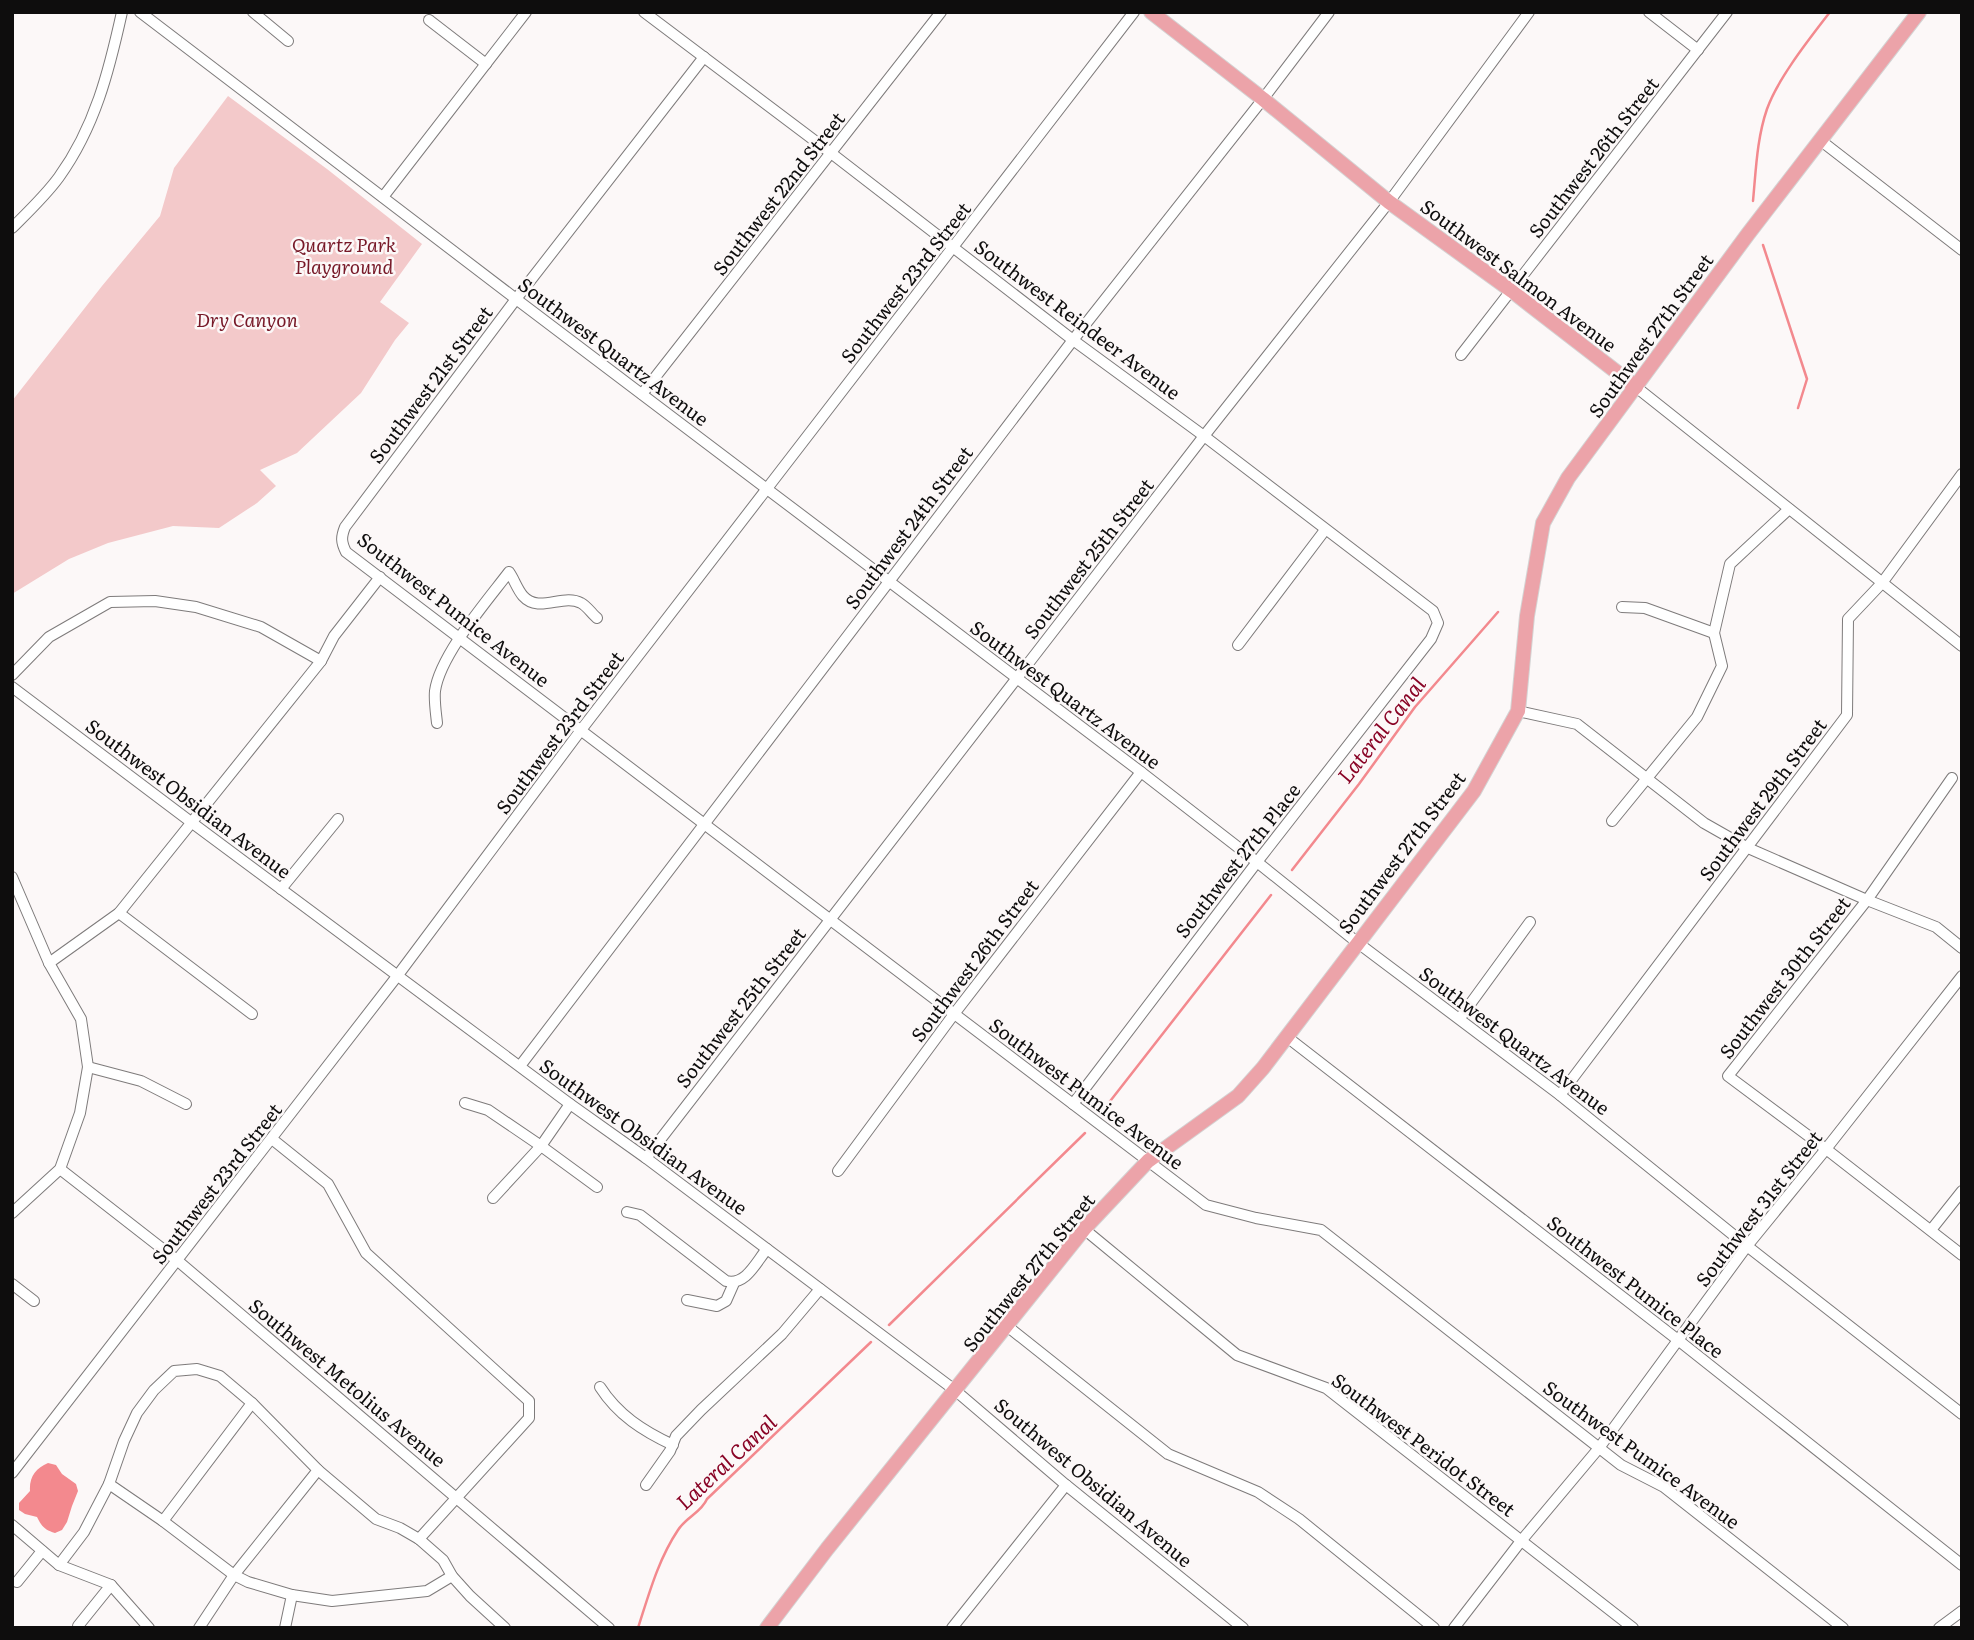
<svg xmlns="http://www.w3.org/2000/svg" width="1974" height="1640" font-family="Literata,serif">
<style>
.green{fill:#f3c9ca}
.water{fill:#f3898e}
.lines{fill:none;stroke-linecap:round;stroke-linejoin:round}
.stream{stroke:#f3898e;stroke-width:2.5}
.minor-casing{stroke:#7e7b7b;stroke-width:12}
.major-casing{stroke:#d4d3d3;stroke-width:16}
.minor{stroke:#fff;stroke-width:10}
.major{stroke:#eca3a9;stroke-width:14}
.labels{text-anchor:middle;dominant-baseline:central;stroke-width:5;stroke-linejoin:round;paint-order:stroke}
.street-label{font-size:19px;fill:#0e0d0d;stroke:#fcf8f8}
.park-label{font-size:19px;font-style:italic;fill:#771928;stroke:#fcf8f8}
.water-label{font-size:21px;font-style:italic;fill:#890426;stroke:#fcf8f8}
</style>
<rect width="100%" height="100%" fill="#fcf8f8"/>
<polygon class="green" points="228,96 327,169 422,244 380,302 409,323 395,340 361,393 297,453 260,470 276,486 257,503 219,528 173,526 108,543 69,559 12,594 12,401 102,286 160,216 174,168"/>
<path class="water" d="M 48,1463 L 56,1465 L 62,1474 L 76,1484 L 78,1491 L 72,1506 L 67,1522 L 62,1530 L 55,1533 C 45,1530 42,1527 37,1517 L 25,1514 L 19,1510 L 19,1503 L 30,1491 C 29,1477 36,1468 48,1463 Z"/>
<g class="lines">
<g class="stream">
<path d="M 1753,201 C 1756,169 1757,138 1767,109 C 1778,78 1810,38 1830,12"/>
<polyline points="1763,245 1807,379 1798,408"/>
<polyline points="1292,870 1359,784 1415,707 1498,612"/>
<polyline points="1104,1109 1271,895"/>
<polyline points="889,1325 1085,1133"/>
<path d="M 638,1628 C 649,1594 658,1560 678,1530 C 687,1516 701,1513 707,1499 L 871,1342"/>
</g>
<g class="minor-casing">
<g id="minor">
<polyline points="140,12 516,299 1141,772 1257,862 1358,943 1560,1095 1747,1246 1962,1414"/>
<polyline points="253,12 288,41"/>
<polyline points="644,12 831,153 1073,340 1204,436 1433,611 1438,623 1431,639 1257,862 1073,1104"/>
<polyline points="1649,12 1698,50"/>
<polyline points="429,20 486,64"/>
<path d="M 704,57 L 516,299 L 345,527 C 341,537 341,542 346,552 L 1206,1205 L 1256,1218 L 1321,1230 L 1621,1465 L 1664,1487 L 1843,1628"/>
<polyline points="1820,140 1962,250"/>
<polyline points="383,197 526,12"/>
<path d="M 12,228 C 28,212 46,195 59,177 C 95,127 109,71 122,12"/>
<polyline points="1461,355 1727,12"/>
<polyline points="1636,387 1962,646"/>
<polyline points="642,394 941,12"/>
<polyline points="1622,607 1645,608 1714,633"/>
<polyline points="1238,645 1325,530"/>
<polyline points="12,675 49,637 110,602 155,601 196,607 261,627 321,661"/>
<polyline points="12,687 191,822 570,1104 646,1158 956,1391 1066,1485 1243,1628"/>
<polyline points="1518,711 1577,724 1704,823 1748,848 1867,900 1936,927 1962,948"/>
<path d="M 437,723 C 436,713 434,701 435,691 C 440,655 487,601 509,572 C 514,579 517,589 523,596 C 539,614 563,593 581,603 C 587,606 592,614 597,618"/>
<polyline points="1952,778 1867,900 1728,1076 1826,1149 1962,1255"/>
<polyline points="1612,821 1697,717 1722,666 1714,633 1730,564 1789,509"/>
<polyline points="12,877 49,963 81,1019 88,1067 80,1113 60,1169 12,1213"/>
<polyline points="281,889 338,819"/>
<polyline points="119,913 252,1014"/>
<polyline points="49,963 119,913 321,661 334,636 380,577"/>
<polyline points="1460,1018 1530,922"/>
<polyline points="1287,1037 1678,1340 1962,1565"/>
<polyline points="520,1066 1073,340 1263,99 1329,12"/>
<polyline points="88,1067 141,1081 186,1104"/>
<polyline points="1560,1095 1847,715 1848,619 1882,583 1962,474"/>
<polyline points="465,1103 488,1110 541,1146 597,1187"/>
<polyline points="272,1139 328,1184 366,1253 529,1401 529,1418 419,1539"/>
<polyline points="646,1158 1204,436 1389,202 1529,12"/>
<polyline points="60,1169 178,1261 609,1628"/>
<polyline points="838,1171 954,1014 1141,772"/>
<polyline points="493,1198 541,1146 570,1104"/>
<path d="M 627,1212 L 640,1215 L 726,1281 C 746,1286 756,1262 767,1249"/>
<polyline points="1084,1229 1237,1355 1326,1388 1633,1628"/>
<polyline points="1931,1230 1962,1191"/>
<polyline points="12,1284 34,1301"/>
<polyline points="687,1300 717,1306 726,1301 734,1283"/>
<polyline points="1007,1326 1168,1454 1258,1492 1299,1519 1434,1628"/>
<path d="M 600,1387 C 618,1415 643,1431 673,1445"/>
<polyline points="12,1473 398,975 581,730 1134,12"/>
<polyline points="109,1484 163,1521 234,1575 248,1582 292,1595 332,1601 427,1591 452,1576"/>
<polyline points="646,1485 670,1451 676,1436 701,1410 782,1334 820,1289"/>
<polyline points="163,1521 252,1403"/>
<polyline points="12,1525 59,1565 111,1585 149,1628"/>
<polyline points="59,1565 84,1532 109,1484 124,1441 137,1413 154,1390 174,1371 197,1369 220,1376 252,1403 318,1470 376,1519 400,1528 419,1539 443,1560 452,1576 470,1596 505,1628"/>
<polyline points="17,1582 42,1551"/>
<polyline points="78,1626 111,1585"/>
<polyline points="199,1628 234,1575 318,1470"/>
<polyline points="285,1628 292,1595"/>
<polyline points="952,1628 1066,1485"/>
<polyline points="1454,1628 1521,1541 1599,1448 1747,1246 1826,1149 1962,976"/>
<polyline points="1939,1628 1962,1611"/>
</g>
</g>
<g class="major-casing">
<g id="major">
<polyline points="1151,12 1263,99 1389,202 1512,291 1636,387"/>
<polyline points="767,1628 827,1549 1084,1229 1148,1161 1238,1096 1263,1068 1474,791 1518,711 1527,616 1543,523 1568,478 1748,234 1919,12"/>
</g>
</g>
<use href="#minor" class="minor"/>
<use href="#major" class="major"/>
</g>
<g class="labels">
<g class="street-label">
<text transform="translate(1593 157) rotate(-52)">Southwest 26th Street</text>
<text transform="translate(778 193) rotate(-52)">Southwest 22nd Street</text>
<text transform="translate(1519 275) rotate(37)">Southwest Salmon Avenue</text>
<text transform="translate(905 282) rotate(-52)">Southwest 23rd Street</text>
<text transform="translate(1078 319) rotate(37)">Southwest Reindeer Avenue</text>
<text transform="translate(1650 335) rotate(-54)">Southwest 27th Street</text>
<text transform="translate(614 351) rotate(37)">Southwest Quartz Avenue</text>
<text transform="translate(430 384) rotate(-53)">Southwest 21st Street</text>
<text transform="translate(908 527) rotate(-53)">Southwest 24th Street</text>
<text transform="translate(1088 558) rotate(-52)">Southwest 25th Street</text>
<text transform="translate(454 609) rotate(38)">Southwest Pumice Avenue</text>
<text transform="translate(1066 694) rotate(37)">Southwest Quartz Avenue</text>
<text transform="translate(559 732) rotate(-53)">Southwest 23rd Street</text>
<text transform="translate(189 798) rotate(37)">Southwest Obsidian Avenue</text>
<text transform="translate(1762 799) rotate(-53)">Southwest 29th Street</text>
<text transform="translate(1401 852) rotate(-53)">Southwest 27th Street</text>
<text transform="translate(1237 860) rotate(-52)">Southwest 27th Place</text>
<text transform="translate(974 960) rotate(-53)">Southwest 26th Street</text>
<text transform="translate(1784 977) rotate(-52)">Southwest 30th Street</text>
<text transform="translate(740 1007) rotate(-52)">Southwest 25th Street</text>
<text transform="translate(1515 1040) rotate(37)">Southwest Quartz Avenue</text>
<text transform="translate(1087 1093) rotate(37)">Southwest Pumice Avenue</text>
<text transform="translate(644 1136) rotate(36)">Southwest Obsidian Avenue</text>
<text transform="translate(216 1183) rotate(-52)">Southwest 23rd Street</text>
<text transform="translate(1758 1208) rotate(-52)">Southwest 31st Street</text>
<text transform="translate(1028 1272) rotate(-51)">Southwest 27th Street</text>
<text transform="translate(1636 1286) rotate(38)">Southwest Pumice Place</text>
<text transform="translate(348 1382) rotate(40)">Southwest Metolius Avenue</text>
<text transform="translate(1424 1444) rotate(37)">Southwest Peridot Street</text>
<text transform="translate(1642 1454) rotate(36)">Southwest Pumice Avenue</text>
<text transform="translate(1094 1482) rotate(40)">Southwest Obsidian Avenue</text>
</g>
<g class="park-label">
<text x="344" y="244">Quartz Park<tspan x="344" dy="22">Playground</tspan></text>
<text x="247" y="319">Dry Canyon</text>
</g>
<g class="water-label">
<text transform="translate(1380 729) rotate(-52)">Lateral Canal</text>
<text transform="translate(725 1461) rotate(-43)">Lateral Canal</text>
</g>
</g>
<rect width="1974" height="1640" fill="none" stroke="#0e0d0d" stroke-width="28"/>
</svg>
